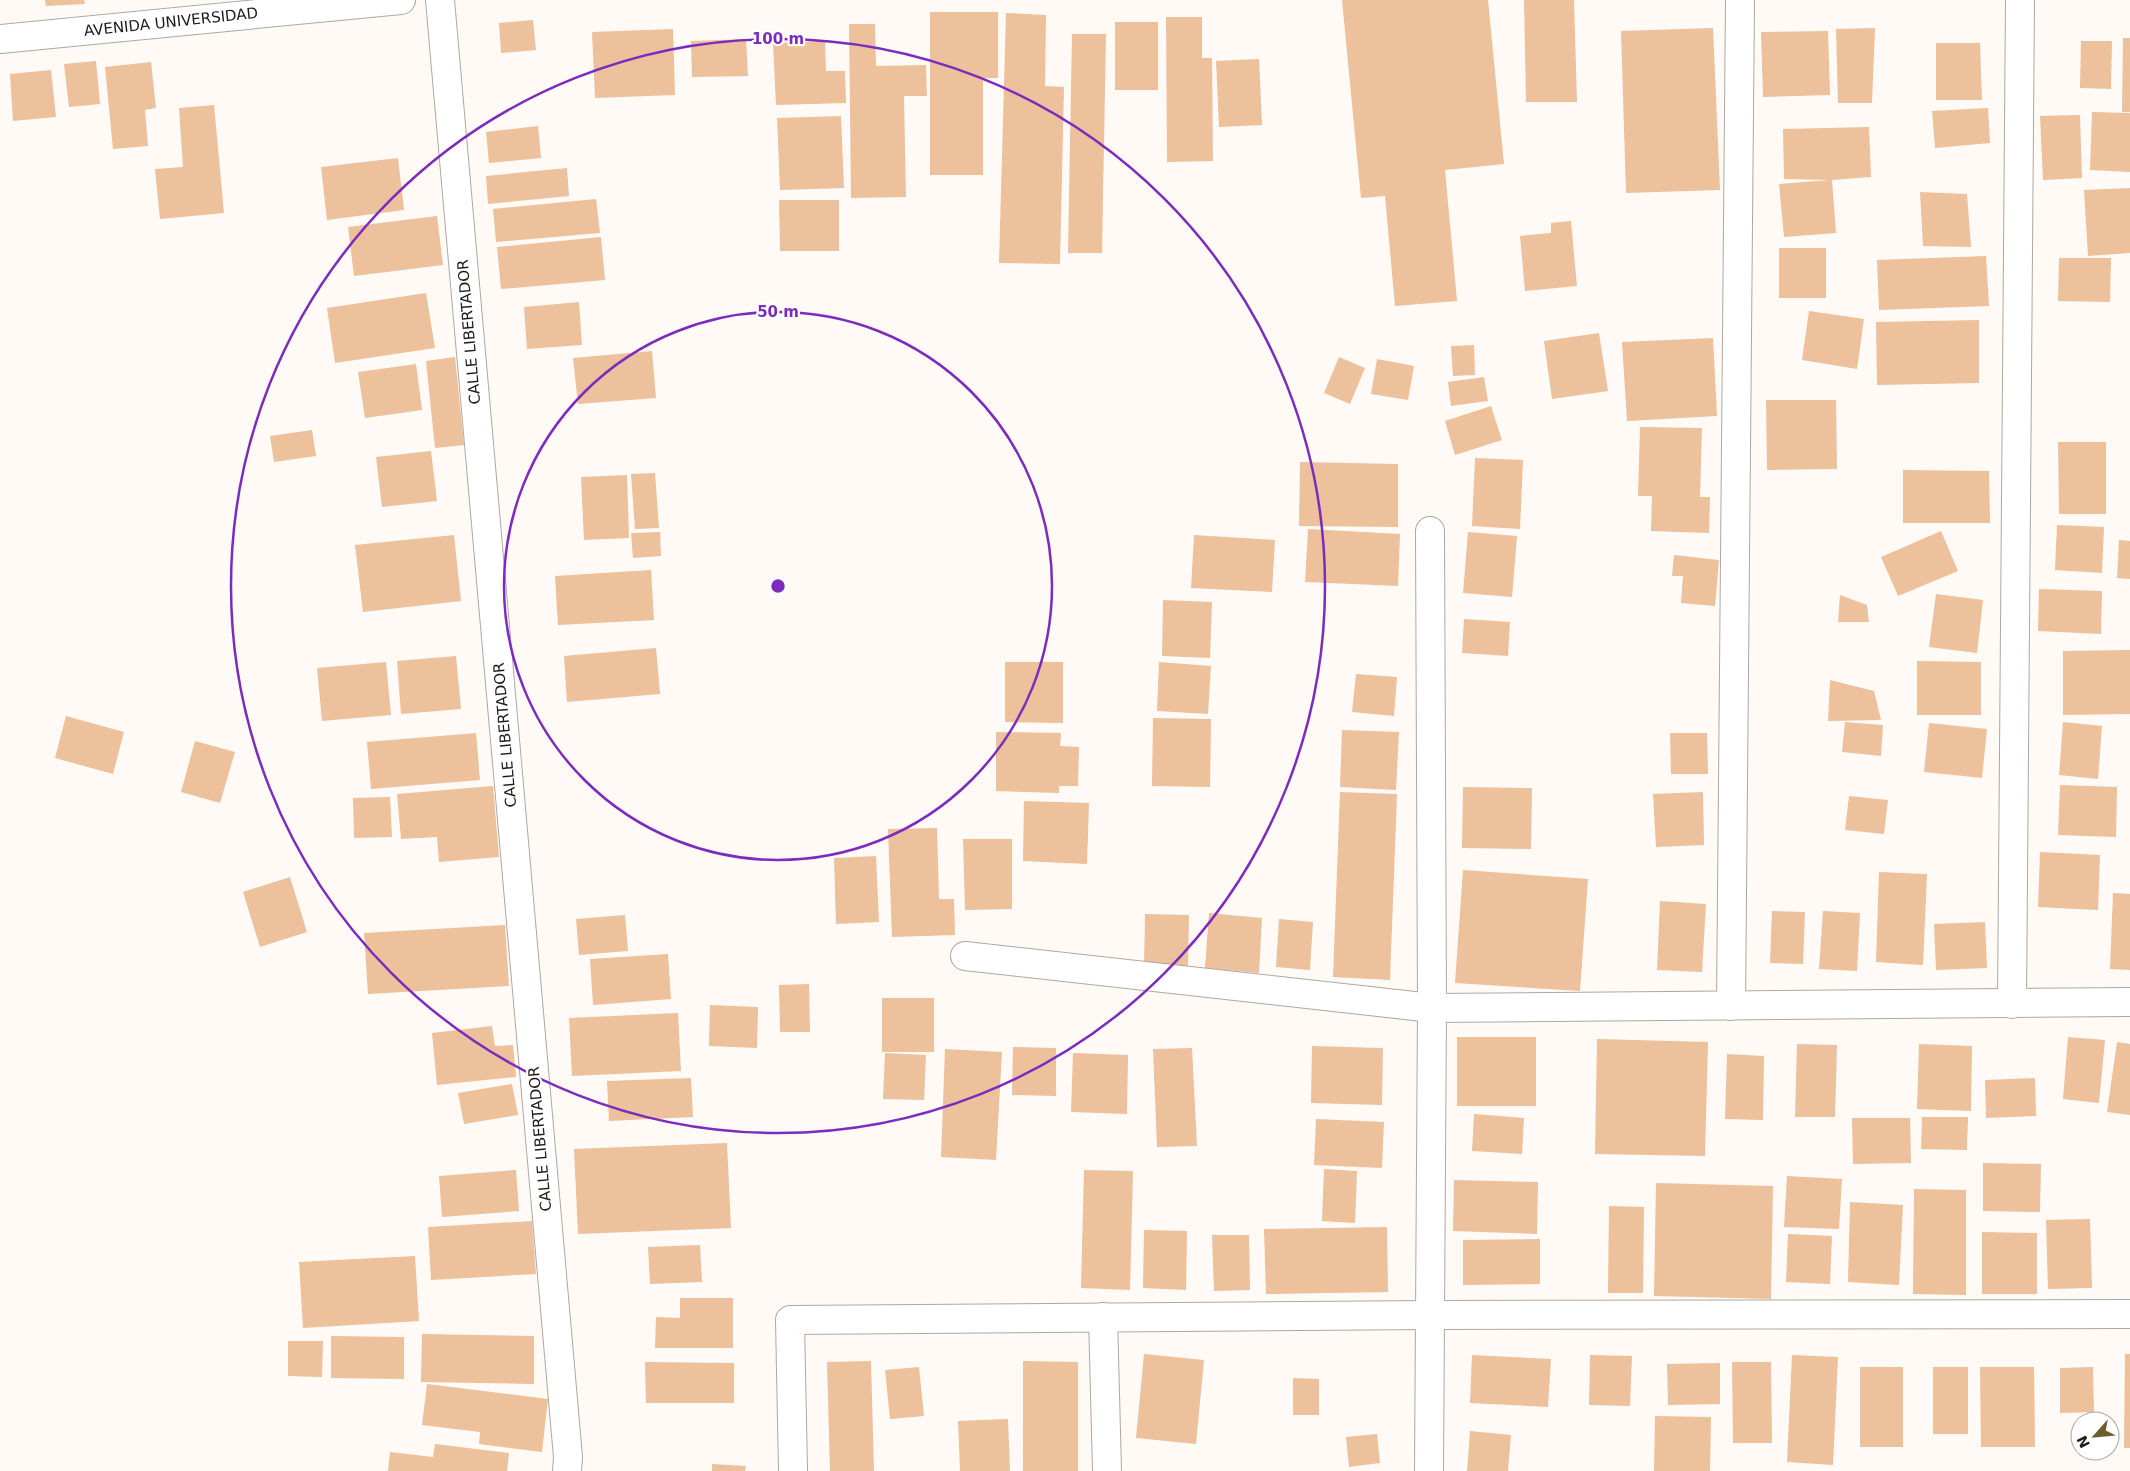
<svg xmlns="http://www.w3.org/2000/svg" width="2130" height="1471" font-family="'DejaVu Sans',sans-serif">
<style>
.building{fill:#ecc19b}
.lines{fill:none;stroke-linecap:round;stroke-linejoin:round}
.minor-casing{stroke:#afa7a1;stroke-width:30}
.minor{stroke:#fff;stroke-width:28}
.ring{fill:none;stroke:#7b2cbf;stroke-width:2.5}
.labels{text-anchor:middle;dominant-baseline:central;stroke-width:4.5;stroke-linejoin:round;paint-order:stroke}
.street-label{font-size:15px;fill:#1d1a18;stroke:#fff}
.centre{fill:#7b2cbf;stroke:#fff;stroke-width:2.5}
.ring-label{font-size:15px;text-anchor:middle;font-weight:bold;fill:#7b2cbf;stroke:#fff;stroke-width:4.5;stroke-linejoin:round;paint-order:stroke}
</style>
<rect width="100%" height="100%" fill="#fffaf6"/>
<g class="building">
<polygon points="45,0 84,0 85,4 46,6"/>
<polygon points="1342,0 1488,0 1504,164 1445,170 1457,301 1395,306 1385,196 1361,198"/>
<polygon points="1524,0 1574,0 1577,102 1526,102"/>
<polygon points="930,12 998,12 998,78 983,78 983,175 930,175"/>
<polygon points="1006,13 1046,15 1045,86 1064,87 1060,264 999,263"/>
<polygon points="1166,17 1202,17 1202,58 1212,58 1213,161 1167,162"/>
<polygon points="533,20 536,50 501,53 499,23"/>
<rect x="1115" y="22" width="43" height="68"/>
<polygon points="849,24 875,24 876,66 926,65 927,96 904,96 906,197 851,198"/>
<polygon points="1713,28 1720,190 1626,193 1621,31"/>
<polygon points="1875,28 1872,103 1838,103 1836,29"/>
<polygon points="673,29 675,95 595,98 592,32"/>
<polygon points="1828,31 1830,95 1763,97 1761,32"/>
<polygon points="1072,34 1106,34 1102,253 1068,253"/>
<polygon points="2123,38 2130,38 2130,112 2122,112"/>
<polygon points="746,39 748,76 692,77 691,41"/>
<polygon points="825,41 826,71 845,71 846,103 776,105 773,43"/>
<polygon points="2081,41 2112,41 2111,89 2080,88"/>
<polygon points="1936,43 1980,43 1982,100 1936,100"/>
<polygon points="1259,59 1262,125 1219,127 1216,61"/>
<polygon points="96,61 100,104 69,107 64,64"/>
<polygon points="151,62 156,108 145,110 148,146 113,149 105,67"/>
<polygon points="51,70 56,117 13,121 10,74"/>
<polygon points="214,105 224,213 160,219 155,169 183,167 179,108"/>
<polygon points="1988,108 1990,143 1935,148 1932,111"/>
<polygon points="2092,112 2130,113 2130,172 2090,170"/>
<polygon points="2080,115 2082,178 2043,180 2040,116"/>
<polygon points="841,116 844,188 780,190 777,118"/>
<polygon points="538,126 541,158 489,163 486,132"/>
<polygon points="1869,127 1871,177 1832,180 1836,233 1784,237 1779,184 1829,180 1784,179 1783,129"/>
<polygon points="398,158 404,210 327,220 321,167"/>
<polygon points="567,168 569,196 488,204 486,176"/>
<polygon points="2130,188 2130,253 2088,256 2084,190"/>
<polygon points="1920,192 1967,194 1971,247 1923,246"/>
<polygon points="596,199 600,233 496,242 493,209"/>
<polygon points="779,200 839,200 839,251 780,251"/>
<polygon points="437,216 443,265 354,276 348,227"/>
<polygon points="1571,221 1577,286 1525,291 1520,236 1551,233 1551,223"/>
<polygon points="601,237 605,280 501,289 497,247"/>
<rect x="1779" y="248" width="47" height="50"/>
<polygon points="1986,256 1989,306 1879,310 1877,260"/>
<polygon points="2059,258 2111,258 2110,302 2058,301"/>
<polygon points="426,293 435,348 335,363 327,308"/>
<polygon points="579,302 582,345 527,349 524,307"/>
<polygon points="1809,311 1864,319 1857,369 1802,360"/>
<polygon points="1979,320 1979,383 1877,385 1876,322"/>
<polygon points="1599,333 1608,391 1552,399 1544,341"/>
<polygon points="1713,338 1717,416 1627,421 1622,342"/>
<polygon points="1474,345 1475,375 1453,376 1451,346"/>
<polygon points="652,351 656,398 578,404 573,358"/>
<polygon points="455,357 464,445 435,448 426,361"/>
<polygon points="1339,357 1365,368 1350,404 1324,393"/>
<polygon points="1377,359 1414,366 1408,400 1371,394"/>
<polygon points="416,364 422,410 365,418 358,372"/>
<polygon points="1484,377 1488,401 1451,406 1448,382"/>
<polygon points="1766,400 1836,400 1837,469 1767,470"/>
<polygon points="1491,406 1502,440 1455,455 1445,421"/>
<polygon points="1640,427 1702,428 1700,497 1710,497 1709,533 1651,531 1652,496 1638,496"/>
<polygon points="312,430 316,456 274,462 270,436"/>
<polygon points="2058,442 2106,442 2106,514 2059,514"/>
<polygon points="431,451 437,501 382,507 376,457"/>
<polygon points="1475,458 1523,460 1520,529 1472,526"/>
<polygon points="1300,462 1398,464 1398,527 1299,526"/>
<polygon points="1903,470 1989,471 1990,523 1903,523"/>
<polygon points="655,473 659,528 635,529 631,474"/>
<polygon points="627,475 629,538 584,540 581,477"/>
<polygon points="2057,525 2104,527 2102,573 2055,570"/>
<polygon points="1308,529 1400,534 1398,586 1305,582"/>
<polygon points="1941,531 1958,571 1898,596 1881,557"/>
<polygon points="660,532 661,556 633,558 631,533"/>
<polygon points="1468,532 1517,536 1512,597 1463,593"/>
<polygon points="454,535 461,601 363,612 355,545"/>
<polygon points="1194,535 1275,540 1272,592 1191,588"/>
<polygon points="2119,540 2130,541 2130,579 2117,578"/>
<polygon points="1674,555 1719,560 1715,606 1681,603 1683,576 1672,576"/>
<polygon points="651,570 654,620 558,625 555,576"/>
<polygon points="2039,589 2102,591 2101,634 2038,631"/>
<polygon points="1936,594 1983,600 1977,653 1929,647"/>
<polygon points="1840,595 1867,605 1869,622 1838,622"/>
<polygon points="1163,600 1212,602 1210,658 1162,656"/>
<polygon points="1464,619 1510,622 1508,656 1462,653"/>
<polygon points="656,648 660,694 567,702 564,656"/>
<polygon points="2130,650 2130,714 2063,715 2063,651"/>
<polygon points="456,656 461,709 401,714 397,661"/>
<polygon points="1917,661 1981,662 1981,715 1917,715"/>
<polygon points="386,662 391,715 322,721 317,668"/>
<polygon points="1005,662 1063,662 1063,723 1005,722"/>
<polygon points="1159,662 1211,666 1208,714 1157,711"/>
<polygon points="1356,674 1397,677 1394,716 1352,712"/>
<polygon points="1830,680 1874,691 1881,720 1828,721"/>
<polygon points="66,716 124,732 113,774 55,758"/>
<polygon points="1153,718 1211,719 1210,787 1152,786"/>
<polygon points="1845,722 1883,725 1881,756 1842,752"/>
<polygon points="2063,722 2102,726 2098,779 2059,775"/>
<polygon points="1929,723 1987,729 1982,778 1924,772"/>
<polygon points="1342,730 1399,732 1396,790 1340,787"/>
<polygon points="996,732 1061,733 1060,746 1079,747 1078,786 1059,786 1059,793 996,791"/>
<polygon points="476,733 480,780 371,789 367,742"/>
<polygon points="1670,733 1707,733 1708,774 1671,774"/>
<polygon points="195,741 235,752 220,803 181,792"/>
<polygon points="2060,785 2117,787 2116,837 2058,835"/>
<polygon points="493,786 499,857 439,862 437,837 401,839 397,794"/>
<polygon points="1463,787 1532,788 1531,849 1462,848"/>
<polygon points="1340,792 1397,794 1390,980 1333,977"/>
<polygon points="1703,792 1704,845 1656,847 1653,794"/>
<polygon points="1849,796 1888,800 1884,834 1845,830"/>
<polygon points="390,797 392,837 354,838 353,798"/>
<polygon points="1024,801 1089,803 1087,864 1023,861"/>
<polygon points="937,828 939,899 954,899 955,935 892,937 888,829"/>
<polygon points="963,839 1012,839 1012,909 965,910"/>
<polygon points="2040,852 2100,855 2098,910 2038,907"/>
<polygon points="876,856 879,922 836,924 834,858"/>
<polygon points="1463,870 1588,879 1580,991 1455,983"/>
<polygon points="1879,872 1927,874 1923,965 1876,962"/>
<polygon points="290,877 307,932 260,947 243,892"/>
<polygon points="2113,893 2130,894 2130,970 2110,969"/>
<polygon points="1660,901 1706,904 1702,972 1657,970"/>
<polygon points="1772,911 1805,912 1803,964 1770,963"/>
<polygon points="1823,911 1860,913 1857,971 1819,969"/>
<polygon points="1209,913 1262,918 1259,973 1205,968"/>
<polygon points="1145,914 1189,915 1188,968 1144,967"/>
<polygon points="625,915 628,951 579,955 576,919"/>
<polygon points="1279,919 1313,922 1310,970 1276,967"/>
<polygon points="1985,922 1987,968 1936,970 1934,924"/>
<polygon points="505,925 509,986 368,994 364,933"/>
<polygon points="668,954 671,999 593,1005 590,959"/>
<polygon points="809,984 810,1032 780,1032 779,985"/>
<rect x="882" y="998" width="52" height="54"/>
<polygon points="710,1005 758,1007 757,1048 709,1046"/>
<polygon points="678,1013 681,1071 572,1076 569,1018"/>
<polygon points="492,1026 495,1046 513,1045 516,1077 437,1085 432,1033"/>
<rect x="1457" y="1037" width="79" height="69"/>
<polygon points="2068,1037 2105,1040 2099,1103 2063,1099"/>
<polygon points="1597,1039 1708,1042 1705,1156 1595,1154"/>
<polygon points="2117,1042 2130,1044 2130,1115 2107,1112"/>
<polygon points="1797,1044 1837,1045 1835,1117 1795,1117"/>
<polygon points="1919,1044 1972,1046 1971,1111 1917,1109"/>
<polygon points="1312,1046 1383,1048 1382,1105 1311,1103"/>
<polygon points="1013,1047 1056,1048 1056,1096 1012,1095"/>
<polygon points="1192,1048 1197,1146 1157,1147 1153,1049"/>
<polygon points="945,1049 1002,1052 996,1160 941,1157"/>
<polygon points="885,1053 926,1055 924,1100 883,1099"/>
<polygon points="1073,1053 1128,1055 1127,1114 1071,1112"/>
<polygon points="1727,1054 1764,1056 1763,1120 1725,1119"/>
<polygon points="691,1078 693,1117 609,1121 607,1081"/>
<polygon points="2035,1078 2036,1116 1986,1118 1985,1080"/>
<polygon points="512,1084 518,1115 464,1124 458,1093"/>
<polygon points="1474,1114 1524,1118 1522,1154 1472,1151"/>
<polygon points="1922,1117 1968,1117 1967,1150 1921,1149"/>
<polygon points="1852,1118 1910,1118 1911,1163 1853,1164"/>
<polygon points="1316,1119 1384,1122 1382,1168 1314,1165"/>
<polygon points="727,1143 731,1228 578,1234 574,1149"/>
<polygon points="1983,1163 2041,1164 2040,1212 1983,1211"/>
<polygon points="1324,1169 1357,1171 1355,1223 1322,1221"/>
<polygon points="516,1170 519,1211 442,1217 439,1176"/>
<polygon points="1084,1170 1133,1171 1130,1290 1081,1288"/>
<polygon points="1787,1176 1842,1179 1839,1229 1784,1227"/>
<polygon points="1454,1180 1538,1182 1537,1234 1453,1231"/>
<polygon points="1656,1183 1773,1186 1771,1299 1654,1296"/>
<polygon points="1914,1189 1966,1190 1966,1295 1913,1294"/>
<polygon points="1850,1202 1903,1205 1899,1285 1848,1282"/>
<polygon points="1609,1206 1644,1207 1643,1293 1608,1293"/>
<polygon points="2090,1219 2092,1288 2048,1289 2046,1220"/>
<polygon points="532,1221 536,1274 431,1280 428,1227"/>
<polygon points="1387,1227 1388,1292 1266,1294 1264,1229"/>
<polygon points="1144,1230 1187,1231 1186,1290 1143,1288"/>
<polygon points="1982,1232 2037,1233 2037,1294 1982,1294"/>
<polygon points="1788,1234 1832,1236 1830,1284 1786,1282"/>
<polygon points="1212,1235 1249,1235 1250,1290 1214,1291"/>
<polygon points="1540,1239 1540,1284 1463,1285 1463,1240"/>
<polygon points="700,1245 702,1282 650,1284 648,1247"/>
<polygon points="415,1256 419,1321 303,1328 299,1262"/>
<polygon points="680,1298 733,1298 733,1348 655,1348 656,1317 680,1318"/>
<polygon points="422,1334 534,1336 534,1384 421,1382"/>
<polygon points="331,1336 404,1337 404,1379 331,1378"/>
<polygon points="288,1341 323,1341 322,1377 288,1376"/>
<polygon points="1144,1354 1204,1360 1196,1444 1136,1438"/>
<polygon points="2125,1354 2130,1354 2130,1448 2124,1448"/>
<polygon points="1472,1355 1551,1359 1548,1407 1470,1403"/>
<polygon points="1590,1355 1632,1356 1630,1406 1589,1405"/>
<polygon points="1792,1355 1838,1357 1833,1465 1787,1462"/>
<polygon points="871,1361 874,1471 830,1471 827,1362"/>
<polygon points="1023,1361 1078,1362 1078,1471 1023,1471"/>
<polygon points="645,1362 734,1363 734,1403 646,1403"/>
<polygon points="1732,1362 1771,1362 1772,1443 1733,1443"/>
<polygon points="1720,1363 1720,1404 1668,1405 1667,1364"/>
<polygon points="919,1367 924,1416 890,1419 885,1370"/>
<rect x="1860" y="1367" width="43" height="80"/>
<rect x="1933" y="1367" width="35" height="67"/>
<polygon points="1980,1367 2034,1367 2035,1447 1981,1447"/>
<polygon points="2093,1367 2094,1412 2060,1413 2060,1368"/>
<polygon points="1293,1378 1319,1379 1319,1415 1293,1415"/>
<polygon points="427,1384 548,1399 542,1452 479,1444 480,1432 422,1425"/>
<polygon points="1655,1416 1711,1417 1710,1471 1654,1471"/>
<polygon points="1008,1419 1010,1471 960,1471 958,1421"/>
<polygon points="1470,1431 1511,1435 1508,1471 1467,1471"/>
<polygon points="1377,1434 1380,1463 1349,1467 1346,1437"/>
<polygon points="435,1444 509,1453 507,1471 388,1471 390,1452 433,1457"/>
<polygon points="712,1464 746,1466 745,1471 712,1471"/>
</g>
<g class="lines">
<g class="minor-casing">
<g id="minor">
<polyline points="440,0 568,1457 567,1471"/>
<polyline points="0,39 401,0"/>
<polyline points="965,956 1432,1008 2130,1002"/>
<polyline points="2012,1004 2020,0"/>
<polyline points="1731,1006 1740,0"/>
<polyline points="1103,1317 1107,1471"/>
<polyline points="793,1471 790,1320 1429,1315 2130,1314"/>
<polyline points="1429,1471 1432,1008 1430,531"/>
</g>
</g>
<use href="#minor" class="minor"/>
</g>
<g class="ring">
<circle cx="778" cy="586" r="274"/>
<circle cx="778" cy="586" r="547"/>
</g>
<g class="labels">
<g class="street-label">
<text transform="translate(171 22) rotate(-6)">AVENIDA UNIVERSIDAD</text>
<text transform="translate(469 332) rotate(-95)">CALLE LIBERTADOR</text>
<text transform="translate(505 735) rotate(-95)">CALLE LIBERTADOR</text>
<text transform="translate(540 1139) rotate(-95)">CALLE LIBERTADOR</text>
</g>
</g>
<circle cx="778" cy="586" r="8" class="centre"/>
<g class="ring-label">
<text x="778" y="44">100 m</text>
<text x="778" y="317">50 m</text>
</g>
<g transform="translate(2095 1436) rotate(243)"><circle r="24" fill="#ffffff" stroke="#a5a3a3"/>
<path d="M0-4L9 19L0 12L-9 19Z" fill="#6c5e2b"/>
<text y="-8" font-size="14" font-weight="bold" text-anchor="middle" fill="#1d1a18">N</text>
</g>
</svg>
